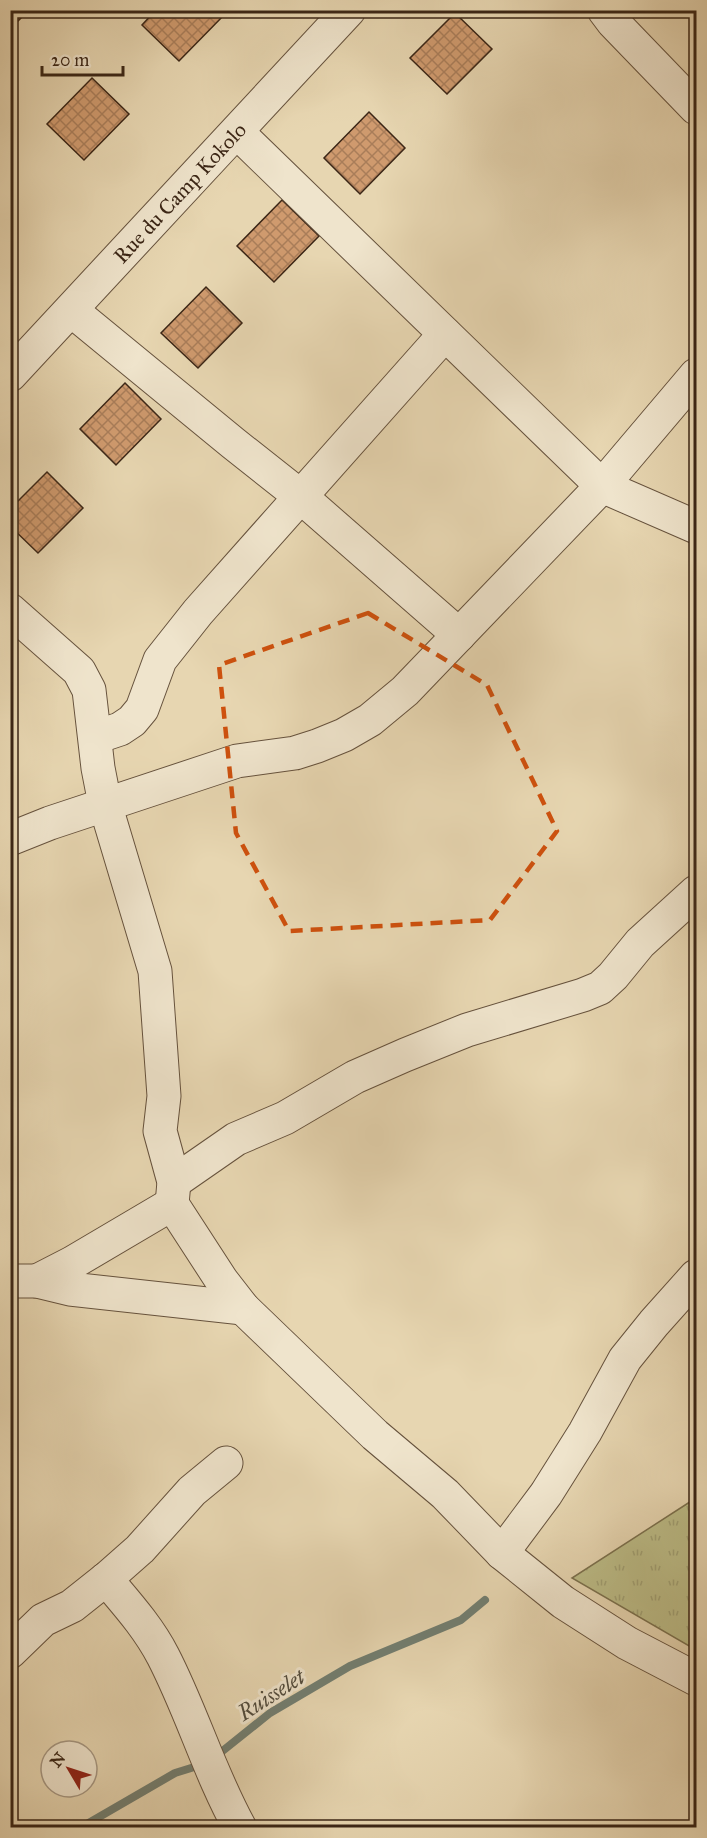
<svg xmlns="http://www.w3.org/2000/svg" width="707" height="1838" font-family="'IM FELL Great Primer',serif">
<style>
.grass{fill:url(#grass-tufts);stroke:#7c714e;stroke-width:1.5}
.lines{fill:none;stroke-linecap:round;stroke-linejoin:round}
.stream{stroke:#727e71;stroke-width:8}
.building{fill:url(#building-cross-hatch);stroke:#3b2616;stroke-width:1.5}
.minor-casing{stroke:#66523d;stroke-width:35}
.minor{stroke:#efe4cc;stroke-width:33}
.marked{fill:none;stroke:#ce510e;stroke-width:4.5;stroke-dasharray:12 8;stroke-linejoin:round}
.labels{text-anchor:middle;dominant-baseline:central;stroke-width:6;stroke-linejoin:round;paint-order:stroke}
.street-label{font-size:21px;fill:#3b2616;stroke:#efe4cc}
.water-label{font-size:22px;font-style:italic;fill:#524b3c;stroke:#efe4cc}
</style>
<defs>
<pattern id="grass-tufts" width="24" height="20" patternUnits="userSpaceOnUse" patternTransform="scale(1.5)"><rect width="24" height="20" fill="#bcbc87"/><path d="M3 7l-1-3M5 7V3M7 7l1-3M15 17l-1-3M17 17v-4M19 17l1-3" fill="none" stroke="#a2a174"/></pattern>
<pattern id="building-cross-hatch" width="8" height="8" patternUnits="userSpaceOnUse" patternTransform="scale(1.5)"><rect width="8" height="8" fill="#cf9a6e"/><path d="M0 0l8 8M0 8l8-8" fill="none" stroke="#a97d59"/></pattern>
</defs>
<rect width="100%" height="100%" fill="#e7d6b1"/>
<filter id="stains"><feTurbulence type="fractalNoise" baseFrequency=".00333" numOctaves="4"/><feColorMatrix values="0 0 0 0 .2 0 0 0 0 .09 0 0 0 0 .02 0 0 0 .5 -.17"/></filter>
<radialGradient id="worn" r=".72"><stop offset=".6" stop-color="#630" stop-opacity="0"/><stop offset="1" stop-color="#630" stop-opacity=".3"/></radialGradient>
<polygon class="grass" points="696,1498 696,1650 572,1578"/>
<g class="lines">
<g class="stream">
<polyline points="215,1757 270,1713 350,1666 461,1620 485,1600"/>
<polyline points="80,1828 175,1773 204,1764"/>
</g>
</g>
<g class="building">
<polygon points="10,10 19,10 24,15 10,29"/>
<polygon points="156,10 219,10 224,15 179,61 142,25"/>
<polygon points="455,13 492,49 447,94 410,58"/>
<polygon points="92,78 129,114 84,160 47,124"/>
<polygon points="369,112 405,148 360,194 324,158"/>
<polygon points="282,200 319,236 274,282 237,246"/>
<polygon points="206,287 242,323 198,368 161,333"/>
<polygon points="125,383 161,419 116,465 80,429"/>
<polygon points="47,472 83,508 38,553 10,526 10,509"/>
</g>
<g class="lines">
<g class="minor-casing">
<g id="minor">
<polyline points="604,10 613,22 696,108"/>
<polyline points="237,132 602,486 696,527"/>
<polyline points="71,310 233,443 300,496 459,635"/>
<polyline points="10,375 349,10"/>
<polyline points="10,610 79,671 89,690 98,768 105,804 155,971 164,1096 160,1131 174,1182 172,1204 222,1281 243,1308 375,1435 445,1494 502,1553 563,1602 627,1643 696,1679"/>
<polyline points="96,737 120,729 132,721 142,709 160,660 198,612 445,334"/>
<polyline points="10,839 50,823 237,761 295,753 317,746 344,735 370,720 405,691 602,486 696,375"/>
<polyline points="174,1182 236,1139 285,1118 355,1077 405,1055 467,1030 583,995 600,988 613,976 640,943 696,892"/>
<polyline points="10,1281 37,1281 70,1289 243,1308"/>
<polyline points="37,1281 72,1263 172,1204"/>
<polyline points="502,1553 546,1494 585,1432 625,1359 654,1323 696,1276"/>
<path d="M 106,1579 C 127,1604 148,1627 163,1656 C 192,1712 209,1772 240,1828"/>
<polyline points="10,1652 43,1620 72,1606 106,1579 140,1549 192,1491 226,1463"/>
</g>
</g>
<use href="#minor" class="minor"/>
</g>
<path class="marked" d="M 368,613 L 487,685 L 557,831 L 490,920 L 289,931 L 236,833 L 219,665 Z"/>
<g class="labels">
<g class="street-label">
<text transform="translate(180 193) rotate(-47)">Rue du Camp Kokolo</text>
</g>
<g class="water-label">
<text transform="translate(271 1695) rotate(-33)">Ruisselet</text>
</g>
</g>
<rect width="707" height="1838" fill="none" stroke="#e7d6b1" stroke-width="36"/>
<rect x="12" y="12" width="683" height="1814" fill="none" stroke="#3b2616" stroke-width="3"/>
<rect x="18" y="18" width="671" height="1802" fill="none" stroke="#3b2616" stroke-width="1.5"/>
<g transform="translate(69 1769) rotate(309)"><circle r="28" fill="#efe4cc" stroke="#a79883" stroke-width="1.5"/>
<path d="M0-4.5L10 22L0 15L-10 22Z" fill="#8f2418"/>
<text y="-9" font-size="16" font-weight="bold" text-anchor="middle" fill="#3b2616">N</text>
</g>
<path d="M42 66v9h81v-9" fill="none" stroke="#3b2616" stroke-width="3"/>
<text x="51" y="66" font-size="18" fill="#3b2616" stroke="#efe4cc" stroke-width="4.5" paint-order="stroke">20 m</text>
<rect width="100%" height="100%" filter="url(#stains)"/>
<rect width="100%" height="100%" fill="url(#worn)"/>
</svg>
